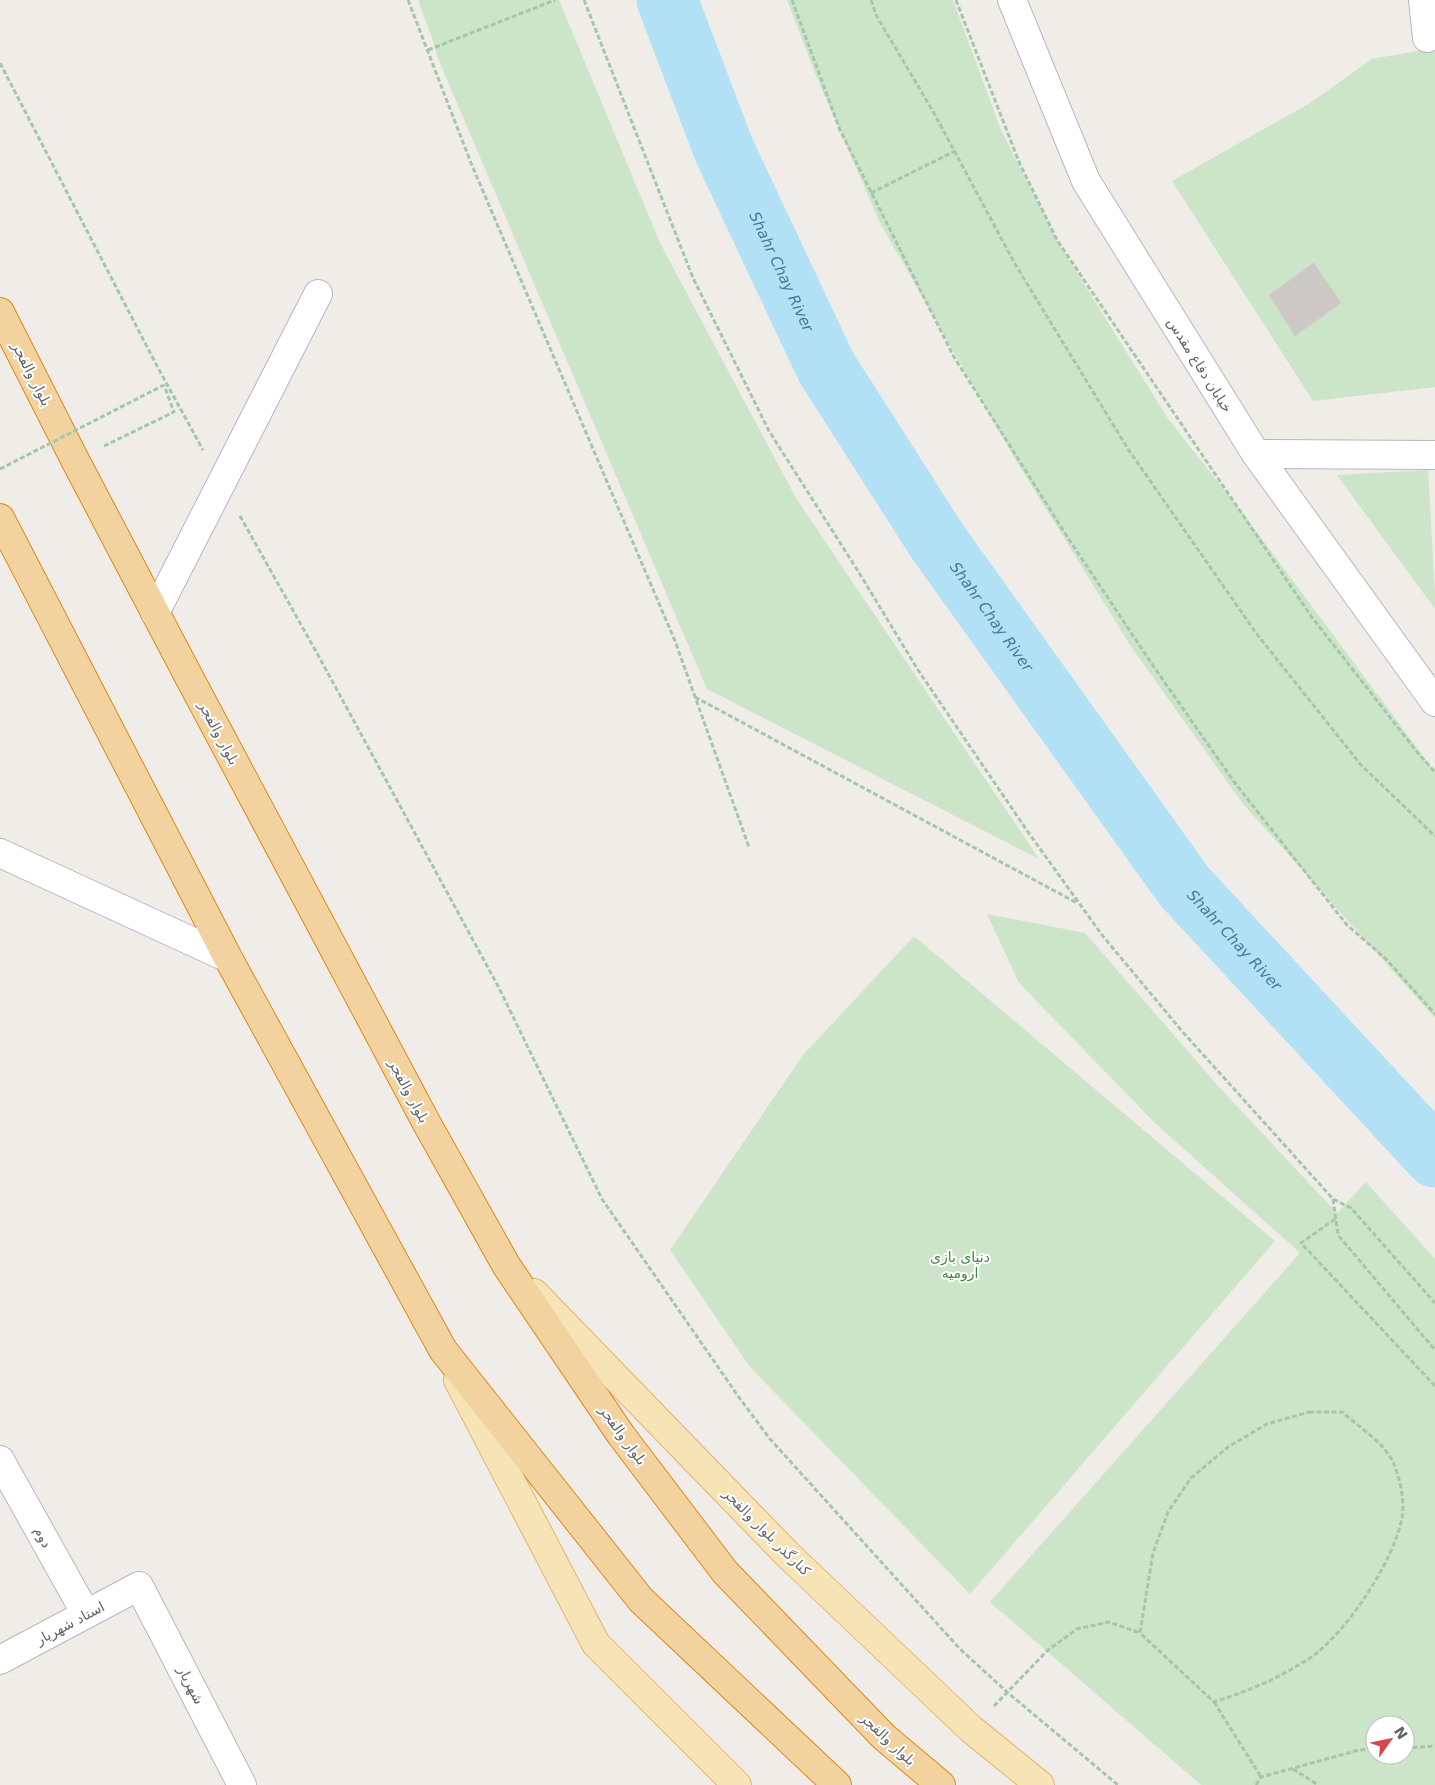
<svg xmlns="http://www.w3.org/2000/svg" width="1435" height="1785" font-family="'DejaVu Sans','Noto Sans Arabic',sans-serif">
<style>
.green{fill:#cce4c8;fill-rule:evenodd}
.lines{fill:none;stroke-linecap:round;stroke-linejoin:round}
.river{stroke:#b2e1f6;stroke-width:61}
.building{fill:#cbc8c5;stroke:#d4cec7}
.minor-casing{stroke:#b5b8bb;stroke-width:30}
.major-casing{stroke:#e2b46f;stroke-width:30}
.highway-casing{stroke:#de891b;stroke-width:30}
.path{stroke:#a4c7a9;stroke-width:3;stroke-dasharray:5 2.5;stroke-linecap:butt}
.minor{stroke:#fff;stroke-width:28}
.major{stroke:#f6e4b7;stroke-width:28}
.highway{stroke:#f2d29e;stroke-width:28}
.path-bridge{stroke:#a4c7a9;stroke-width:3;stroke-dasharray:5 2.5;stroke-linecap:butt}
.labels{text-anchor:middle;dominant-baseline:central;stroke-width:4;stroke-linejoin:round;paint-order:stroke}
.street-label{font-size:14px;fill:#606467;stroke:#fff}
.park-label{font-size:14px;fill:#468441;stroke:#fff}
.water-label{font-size:15px;font-style:italic;fill:#497797;stroke:#fff}
</style>
<rect width="100%" height="100%" fill="#f0ede9"/>
<g class="green">
<polygon points="418,0 559,0 660,243 796,498 1039,859 707,689 439,61 432,38"/>
<polygon points="787,0 953,0 1001,130 1059,244 1169,420 1245,516 1435,772 1435,1018 1243,804 1130,645 1014,457 880,223 817,78"/>
<polygon points="1435,48 1435,387 1313,401 1172,181 1310,103 1372,59"/>
<polygon points="1428,470 1435,593 1435,609 1337,475"/>
<path d="M 987,914 L 1085,933 L 1220,1088 L 1337,1213 L 1366,1182 L 1435,1259 L 1435,1785 L 1201,1785 L 990,1602 L 1300,1253 L 1154,1122 L 1019,983 ZM 1375,1725 L 1405,1725 L 1405,1755 L 1375,1755 Z"/>
<polygon points="914,936 1275,1241 970,1594 750,1367 670,1250 803,1055"/>
</g>
<g class="lines">
<path class="river" id="s1" d="M 667,0 L 724,150 L 826,367 L 937,541 L 1184,886 L 1435,1157"/>
</g>
<polygon class="building" points="1314,263 1341,303 1295,336 1269,295"/>
<g class="lines">
<g class="minor-casing">
<g id="minor">
<polyline points="1012,0 1086,181 1256,454 1435,702"/>
<polyline points="1423,0 1427,38"/>
<polyline points="1256,454 1435,455"/>
<polyline points="155,613 318,294"/>
<polyline points="0,853 228,958"/>
<polyline points="0,1460 86,1614"/>
<polyline points="0,1660 139,1586 242,1785"/>
</g>
</g>
<g class="major-casing">
<g id="major">
<polyline points="534,1293 787,1554 971,1729 1040,1785"/>
<polyline points="458,1380 596,1644 737,1785"/>
</g>
</g>
<g class="highway-casing">
<g id="highway">
<polyline points="0,312 75,460 189,677 426,1122 506,1265 621,1435 725,1572 884,1737 941,1785"/>
<polyline points="0,518 228,958 443,1350 641,1600 837,1785"/>
</g>
</g>
<g class="path">
<polyline points="408,0 471,163 675,641 749,847"/>
<polyline points="584,0 693,278 769,431 858,571 918,670 1028,832 1102,935 1181,1030 1333,1199 1351,1208 1435,1303"/>
<polyline points="792,0 840,130 954,357 1068,538 1156,670 1235,783 1347,925 1386,959 1435,1014"/>
<polyline points="871,0 876,15 934,113 1015,264 1128,449 1256,633 1361,765 1435,836"/>
<polyline points="956,0 1019,162 1057,240 1311,616 1417,752 1435,772"/>
<polyline points="428,50 555,0"/>
<polyline points="0,63 157,366 203,450"/>
<polyline points="871,193 955,151"/>
<polyline points="104,446 174,412 164,385"/>
<polyline points="240,516 318,655 498,986 602,1199 738,1396 770,1439 960,1649 1007,1692 1118,1785"/>
<polyline points="695,697 1077,903"/>
<polyline points="1333,1199 1338,1235 1435,1350"/>
<polyline points="1335,1219 1301,1243 1435,1386"/>
<path d="M 1309,1412 L 1342,1412 C 1358,1426 1384,1443 1393,1462 C 1400,1478 1405,1500 1402,1518 C 1393,1561 1353,1622 1319,1651 C 1314,1656 1307,1660 1300,1664 C 1273,1681 1245,1692 1214,1702 L 1140,1633 L 1153,1553 L 1168,1512 L 1191,1478 L 1228,1447 L 1267,1424 Z"/>
<polyline points="1214,1702 1261,1777"/>
<polyline points="994,1706 1048,1650 1077,1629 1109,1622 1140,1633"/>
<polyline points="1405,1748 1435,1746"/>
<polyline points="1293,1769 1318,1785"/>
<polyline points="1256,1785 1261,1777 1359,1750 1375,1749"/>
</g>
<use href="#minor" class="minor"/>
<use href="#major" class="major"/>
<use href="#highway" class="highway"/>
<polyline class="path-bridge" points="0,469 164,385"/>
</g>
<g class="labels">
<g class="street-label">
<text transform="translate(1200 365) rotate(58)">خیابان دفاع مقدس</text>
<text transform="translate(32 374) rotate(63)">بلوار والفجر</text>
<text transform="translate(219 733) rotate(62)">بلوار والفجر</text>
<text transform="translate(409 1091) rotate(62)">بلوار والفجر</text>
<text transform="translate(623 1435) rotate(54)">بلوار والفجر</text>
<text transform="translate(767 1532) rotate(45)">کنارگذر بلوار والفجر</text>
<text transform="translate(43 1537) rotate(61)">دوم</text>
<text transform="translate(70 1623) rotate(-28)">استاد شهریار</text>
<text transform="translate(191 1685) rotate(63)">شهریار</text>
<text transform="translate(888 1739) rotate(43)">بلوار والفجر</text>
</g>
<g class="park-label">
<text x="960" y="1257">دنیای بازی<tspan x="960" dy="16">ارومیه</tspan></text>
</g>
<g class="water-label">
<text stroke="none"><textPath href="#s1" startOffset="295">Shahr Chay River</textPath></text>
<text stroke="none"><textPath href="#s1" startOffset="700">Shahr Chay River</textPath></text>
<text stroke="none"><textPath href="#s1" startOffset="1105">Shahr Chay River</textPath></text>
</g>
</g>
<g transform="translate(1390 1740) rotate(57)"><circle r="24" fill="#ffffff" stroke="#bfc1c2"/>
<path d="M0-4L9 19L0 12L-9 19Z" fill="#d6484e"/>
<text y="-8" font-size="14" font-weight="bold" text-anchor="middle" fill="#606467">N</text>
</g>
</svg>
